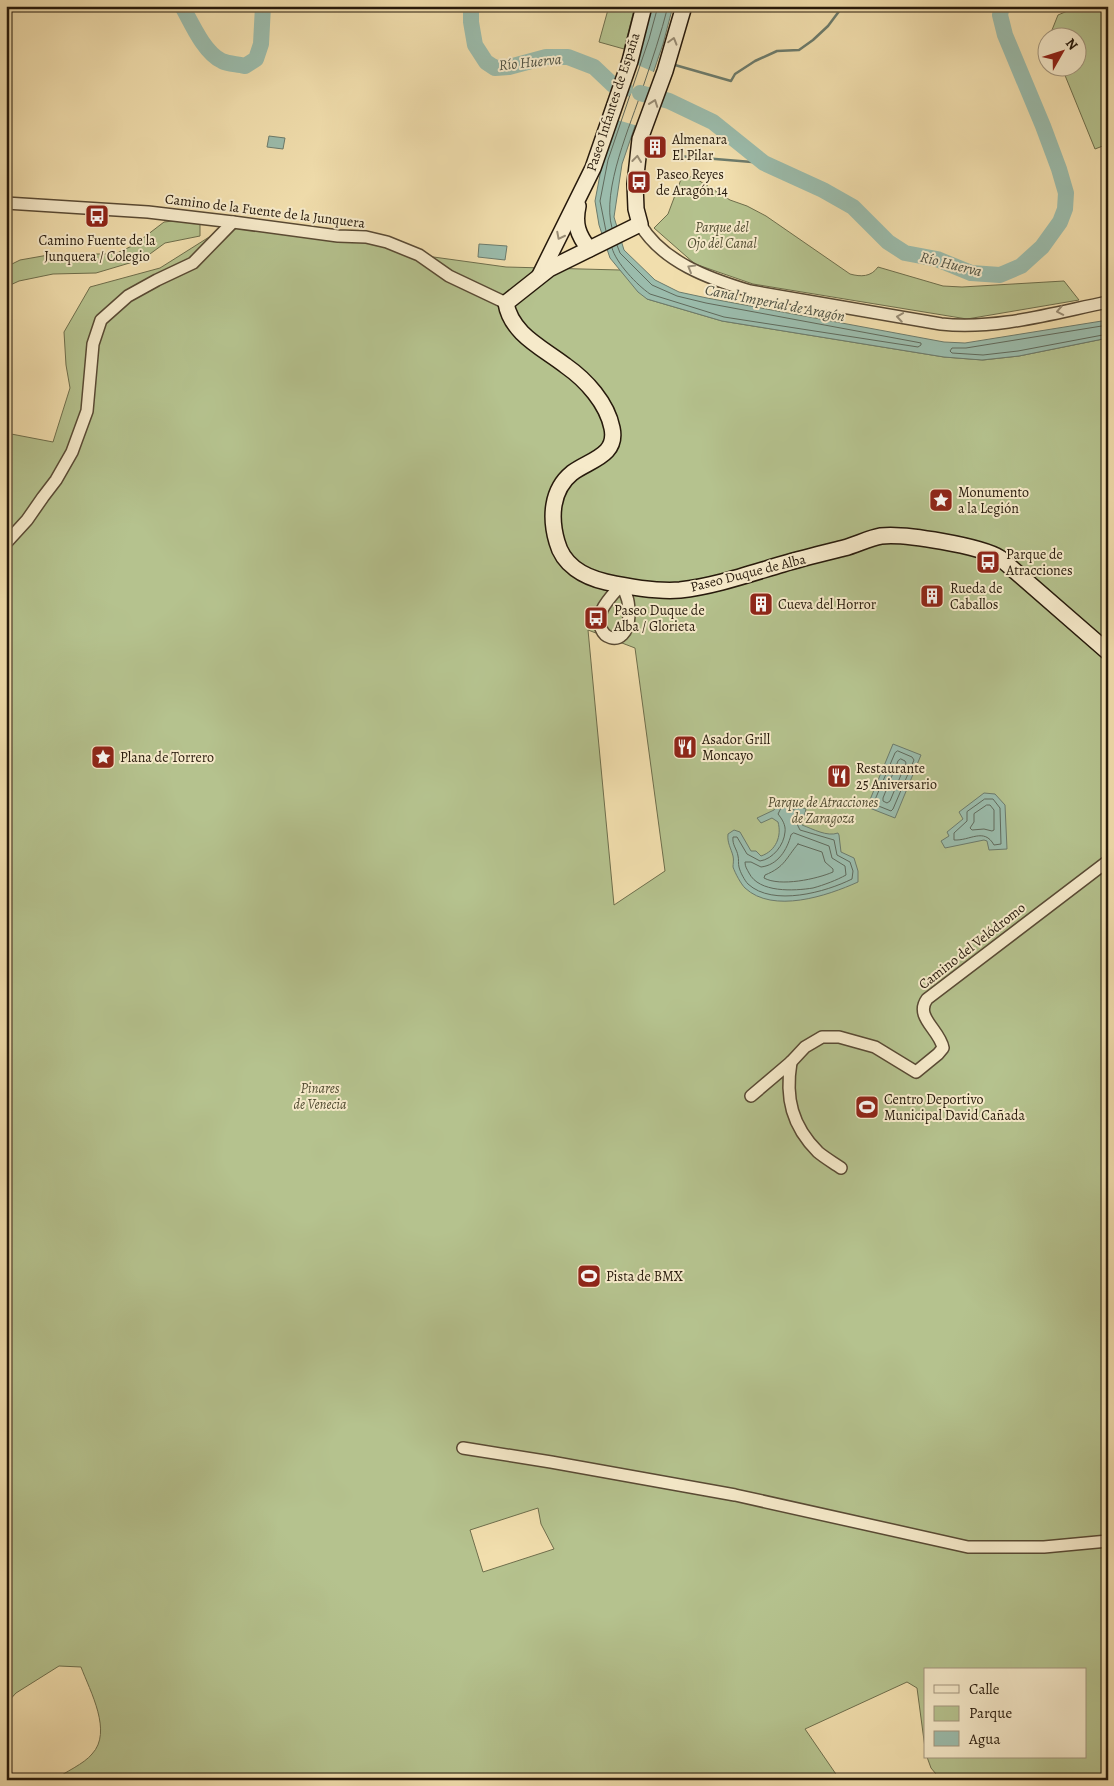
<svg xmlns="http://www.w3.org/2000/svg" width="1114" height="1786" font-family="Alegreya,serif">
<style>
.green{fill:#b5c28e;stroke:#6e6e4c;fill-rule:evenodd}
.water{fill:#9bbcac;stroke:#6c7b6c}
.pier{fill:#f1dead}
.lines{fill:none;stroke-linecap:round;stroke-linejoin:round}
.shore{stroke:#606a5c;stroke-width:1}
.stream{stroke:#6c7b6c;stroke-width:2.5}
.river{stroke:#9bbcac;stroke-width:16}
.street-casing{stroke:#594a34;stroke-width:14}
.secondary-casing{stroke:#26190b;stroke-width:18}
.street{stroke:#f6eaca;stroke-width:11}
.secondary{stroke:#f6eaca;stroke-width:15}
.oneway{stroke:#988c74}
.labels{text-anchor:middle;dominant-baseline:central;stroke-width:4;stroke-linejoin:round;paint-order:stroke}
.street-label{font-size:14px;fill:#26190b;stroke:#f6eaca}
.poi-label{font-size:14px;fill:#26190b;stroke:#f6eaca;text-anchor:start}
.park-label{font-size:14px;font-style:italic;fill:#514c32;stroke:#f6eaca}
.water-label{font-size:15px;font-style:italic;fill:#4f5243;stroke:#f6eaca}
</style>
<rect width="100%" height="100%" fill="#f1dead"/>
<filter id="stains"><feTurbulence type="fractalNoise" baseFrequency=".004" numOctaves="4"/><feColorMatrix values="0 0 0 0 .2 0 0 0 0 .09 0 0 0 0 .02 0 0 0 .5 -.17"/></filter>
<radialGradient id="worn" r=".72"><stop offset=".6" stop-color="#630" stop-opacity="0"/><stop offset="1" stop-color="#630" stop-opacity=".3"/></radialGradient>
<g class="green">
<polygon points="609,6 635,6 624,49 599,42"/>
<polygon points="1079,6 1108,6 1108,144 1095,149 1062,68 1076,68 1076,38 1050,37 1050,35 1058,15"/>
<path d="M 683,174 L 698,180 L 730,200 L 747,206 L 766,216 L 850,274 C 861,277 871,277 878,267 L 943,286 L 962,287 L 1064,281 L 1079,300 L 967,319 L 753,284 L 695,264 L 654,228 L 668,214 Z"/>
<polygon points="200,218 200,236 165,243 143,259 96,273 53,274 19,281 6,287 6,267 20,260 54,254 115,254 134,245 164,222"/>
<path d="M 233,222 L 338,236 L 419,255 L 506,267 L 620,270 L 647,299 L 722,321 L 944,357 L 983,360 L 1019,356 L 1108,338 L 1108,1780 L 941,1780 L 931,1768 L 927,1757 L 1085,1757 L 1085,1670 L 925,1670 L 925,1748 L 917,1688 L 907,1682 L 805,1729 L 840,1780 L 54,1780 C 65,1772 84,1764 92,1754 C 113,1732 90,1691 81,1667 L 59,1666 L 16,1693 L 6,1704 L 6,1533 L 10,1521 L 6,1512 L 6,433 L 53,442 L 70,388 L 66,365 L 64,332 L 90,287 L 160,268 ZM 588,630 L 635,648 L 665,871 L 614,905 ZM 538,1508 L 541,1524 L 554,1549 L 483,1572 L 470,1530 Z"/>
</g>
<g class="water">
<polygon points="653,6 673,6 663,44 622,164 614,217 624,250 655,280 679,292 707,298 944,342 965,343 1108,320 1108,338 1019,356 982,360 944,357 722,321 647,299 638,292 610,258 599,225 595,201 603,159"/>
<polygon points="269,136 285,138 283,149 267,147"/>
<polygon points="479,244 507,246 505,260 478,257"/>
<polygon points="893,744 921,755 895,818 867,807"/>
<polygon points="984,793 995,794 1005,805 1007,849 989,850 987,841 984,840 945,848 941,841 949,836 947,832 963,819 959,812"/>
<path d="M 787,801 L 806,809 L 802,825 C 813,829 827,837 838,833 L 839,835 L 841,852 L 854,858 L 858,871 L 858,882 C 827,896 773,914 745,888 C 741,884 735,873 733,867 C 733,864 734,860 733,856 C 731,848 727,843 728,834 L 734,830 L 740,832 L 751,851 L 756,851 L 761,856 C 776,851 782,836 778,822 L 772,818 L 761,823 L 757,818 L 774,810 L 778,804 Z"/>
</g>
<polygon class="pier" points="633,63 656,73 638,126 614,119"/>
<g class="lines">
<g class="shore">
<path d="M 612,228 C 601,190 631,124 643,87 C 652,60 661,34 668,6"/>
<polyline points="606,231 600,201 608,160 649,39 658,6"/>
<path d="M 612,248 C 616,263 637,285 650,294 L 724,317 L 918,347 L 921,345 L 921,343 L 916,342 L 706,303 L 677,296 L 652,285 L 620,253 L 617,245"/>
<polyline points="1108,325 966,348 952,348 950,351 952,353 983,355 1018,351 1108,334"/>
<polygon points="898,751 912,757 914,760 893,809 891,811 876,805 874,802 895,753"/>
<polygon points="901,759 905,761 906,763 890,801 887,803 883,801 883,798 898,761"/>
<path d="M 985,799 L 993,799 L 1000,808 L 1001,844 L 994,845 C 984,827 970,841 954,840 L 954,833 L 967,821 L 967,812 Z"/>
<polygon points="987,805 990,805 994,810 994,830 992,831 984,829 972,830 970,828 974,822 974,814"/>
<path d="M 787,807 L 799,812 L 797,824 L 800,830 L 834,840 L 837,855 L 850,862 L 853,871 L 852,879 C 826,892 773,907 748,884 C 745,881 740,872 739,867 C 738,864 739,859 738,856 C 737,849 732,845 733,837 L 737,837 L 747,854 L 760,861 C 773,859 784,845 785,832 C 786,825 782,819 778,814 L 781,808 Z"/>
<path d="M 794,833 L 829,846 L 832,858 L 845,866 L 846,875 C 837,880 824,885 813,888 C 794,891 759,893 749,873 C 747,869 745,867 745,862 L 751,862 L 761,867 C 778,865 787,850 791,835 Z"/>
<path d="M 798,844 L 822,852 L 825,862 L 833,869 L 833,872 C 817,879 780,887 764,878 L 765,875 C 785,867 786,858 798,844 Z"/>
</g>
<g class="stream">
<polyline points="675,65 731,81 735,74 755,61 777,51 799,50 813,40 828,26 843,6"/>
<polyline points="679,156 764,163"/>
</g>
<g class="river">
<path d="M 182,6 C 191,22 204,53 222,61 C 228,64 238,64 245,66 L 256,59 L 261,44 L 263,6"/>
<polyline points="471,6 471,22 475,45 486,62 495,68 509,67 546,57 568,57 594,67 613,85 625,89"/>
<polyline points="640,93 669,101 713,122 764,163 823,190 853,207 888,242 905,253 937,259 971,273 1000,275 1021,266 1042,247 1060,222 1065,209 1066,193 1059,169 1043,126 1005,35 1000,15 1002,6"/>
</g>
<g class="street-casing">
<g id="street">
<polyline points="6,203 148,212 233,222 338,236 366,237 387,242 419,255 449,276 506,303"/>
<path d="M 640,224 C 662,262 710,279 750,291 L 941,324 C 997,330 1053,313 1108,302"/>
<polyline points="6,543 27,520 43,497 56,480 72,452 87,411 93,344 101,320 128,296 157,280 193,263 233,222"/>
<path d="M 621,585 C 628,596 629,603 629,615 C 628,653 590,639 602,610 C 606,601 614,593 621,585 Z"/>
<path d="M 791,1062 C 785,1098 792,1126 818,1152 C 825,1158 834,1163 841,1168"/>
<path d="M 751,1096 L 791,1062 L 805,1047 L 822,1037 L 839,1037 L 875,1047 L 916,1072 L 938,1054 L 943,1048 C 940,1030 914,1017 927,999 L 1108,861"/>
<polyline points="463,1448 551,1462 735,1495 968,1547 1044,1547 1108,1541"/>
</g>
</g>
<g class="secondary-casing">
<g id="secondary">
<path d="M 684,6 L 665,71 L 640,139 L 635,184 L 636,209 L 640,224 L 549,269 L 506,303 C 511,334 543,348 566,366 C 586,380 607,403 612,428 C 618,456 589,460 572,473 C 551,490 550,518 557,542 C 563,565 584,577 606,582 C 629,587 656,592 680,590 C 715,586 749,574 783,564 C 803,558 824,553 844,548 C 856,545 869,538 881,536 C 904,533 981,546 1000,558 L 1108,652"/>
<path d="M 578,206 C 574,224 578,235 589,249"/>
<polyline points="540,275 593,168 630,61 644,6"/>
</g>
</g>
<use href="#street" class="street"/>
<use href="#secondary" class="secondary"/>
</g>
<defs><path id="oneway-chevron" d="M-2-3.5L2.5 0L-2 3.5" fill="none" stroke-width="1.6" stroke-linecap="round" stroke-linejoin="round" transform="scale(1.25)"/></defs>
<g class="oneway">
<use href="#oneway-chevron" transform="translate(673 41) rotate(-74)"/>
<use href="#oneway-chevron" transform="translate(654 103) rotate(-70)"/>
<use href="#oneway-chevron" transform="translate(637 159) rotate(-83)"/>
<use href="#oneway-chevron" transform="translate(560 236) rotate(117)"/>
<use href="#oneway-chevron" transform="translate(691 268) rotate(-150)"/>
<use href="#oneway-chevron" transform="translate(1060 311) rotate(169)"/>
<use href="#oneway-chevron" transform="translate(900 317) rotate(-171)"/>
</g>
<defs>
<g id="building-square" transform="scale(1.25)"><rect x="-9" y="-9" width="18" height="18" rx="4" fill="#8f2418" stroke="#f6eaca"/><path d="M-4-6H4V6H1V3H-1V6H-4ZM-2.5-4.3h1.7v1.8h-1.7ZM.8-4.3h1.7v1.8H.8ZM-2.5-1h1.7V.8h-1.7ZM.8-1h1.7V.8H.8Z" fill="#fff"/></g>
<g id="bus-square" transform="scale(1.25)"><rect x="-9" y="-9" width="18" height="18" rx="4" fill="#8f2418" stroke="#f6eaca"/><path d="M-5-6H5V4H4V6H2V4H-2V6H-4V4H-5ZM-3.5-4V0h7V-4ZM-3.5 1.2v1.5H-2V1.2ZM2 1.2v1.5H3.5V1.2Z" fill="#fff"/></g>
<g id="sight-square" transform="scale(1.25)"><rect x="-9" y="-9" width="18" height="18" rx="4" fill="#8f2418" stroke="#f6eaca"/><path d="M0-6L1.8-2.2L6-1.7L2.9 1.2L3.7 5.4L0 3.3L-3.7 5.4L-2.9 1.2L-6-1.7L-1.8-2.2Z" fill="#fff"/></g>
<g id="restaurant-square" transform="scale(1.25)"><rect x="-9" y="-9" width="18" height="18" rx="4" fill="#8f2418" stroke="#f6eaca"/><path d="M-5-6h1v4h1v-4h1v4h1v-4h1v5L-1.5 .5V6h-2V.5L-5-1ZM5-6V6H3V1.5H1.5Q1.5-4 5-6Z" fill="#fff"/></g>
<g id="stadium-square" transform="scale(1.25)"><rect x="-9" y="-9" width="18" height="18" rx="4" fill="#8f2418" stroke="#f6eaca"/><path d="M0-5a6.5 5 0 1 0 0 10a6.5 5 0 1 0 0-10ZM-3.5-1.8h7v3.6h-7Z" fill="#fff"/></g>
</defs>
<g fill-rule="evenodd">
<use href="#building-square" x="655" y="147"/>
<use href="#bus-square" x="639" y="182"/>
<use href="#bus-square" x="97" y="216"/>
<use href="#sight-square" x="941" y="500"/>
<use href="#bus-square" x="988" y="562"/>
<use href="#building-square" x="932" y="596"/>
<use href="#building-square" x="761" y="604"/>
<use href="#bus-square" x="596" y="618"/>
<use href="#restaurant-square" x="685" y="747"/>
<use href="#sight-square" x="103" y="757"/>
<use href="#restaurant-square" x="839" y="776"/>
<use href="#stadium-square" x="867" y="1107"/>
<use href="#stadium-square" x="589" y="1276"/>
</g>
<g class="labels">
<g class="street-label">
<text transform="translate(613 102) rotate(-72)">Paseo Infantes de España</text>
<text transform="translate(265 211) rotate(7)">Camino de la Fuente de la Junquera</text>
<text transform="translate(748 573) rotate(-14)">Paseo Duque de Alba</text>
<text transform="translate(972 946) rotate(-38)">Camino del Velódromo</text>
</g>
<g class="poi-label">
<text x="672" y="139">Almenara<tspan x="672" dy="16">El Pilar</tspan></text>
<text x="656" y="174">Paseo Reyes<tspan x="656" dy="16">de Aragón 14</tspan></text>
<text x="97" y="240" text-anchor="middle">Camino Fuente de la<tspan x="97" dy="16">Junquera / Colegio</tspan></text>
<text x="958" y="492">Monumento<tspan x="958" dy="16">a la Legión</tspan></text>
<text x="1006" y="554">Parque de<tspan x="1006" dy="16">Atracciones</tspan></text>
<text x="950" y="588">Rueda de<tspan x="950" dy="16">Caballos</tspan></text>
<text x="778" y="604">Cueva del Horror</text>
<text x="614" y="610">Paseo Duque de<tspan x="614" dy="16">Alba / Glorieta</tspan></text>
<text x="702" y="739">Asador Grill<tspan x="702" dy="16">Moncayo</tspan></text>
<text x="120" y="757">Plana de Torrero</text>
<text x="856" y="768">Restaurante<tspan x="856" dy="16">25 Aniversario</tspan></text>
<text x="884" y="1099">Centro Deportivo<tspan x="884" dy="16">Municipal David Cañada</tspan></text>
<text x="606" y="1276">Pista de BMX</text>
</g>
<g class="park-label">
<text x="722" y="227">Parque del<tspan x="722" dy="16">Ojo del Canal</tspan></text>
<text x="823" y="802">Parque de Atracciones<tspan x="823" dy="16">de Zaragoza</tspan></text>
<text x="320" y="1088">Pinares<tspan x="320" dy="16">de Venecia</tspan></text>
</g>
<g class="water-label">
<text transform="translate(530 62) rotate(-6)">Río Huerva</text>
<text transform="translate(951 264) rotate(14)">Río Huerva</text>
<text transform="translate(775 303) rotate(11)">Canal Imperial de Aragón</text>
</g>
</g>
<rect width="1114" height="1786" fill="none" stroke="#f1dead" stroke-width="25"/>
<rect x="8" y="8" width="1099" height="1771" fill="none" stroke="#26190b" stroke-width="2.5"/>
<rect x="12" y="12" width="1089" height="1761" fill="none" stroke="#26190b"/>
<rect x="924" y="1668" width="162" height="90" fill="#f6eaca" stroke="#a3967e"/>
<rect x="934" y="1685" width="25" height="8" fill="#f6eaca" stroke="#a3967e"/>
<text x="969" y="1694" font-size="15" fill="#26190b">Calle</text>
<rect x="934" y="1706" width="25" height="15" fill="#b5c28e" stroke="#a3967e"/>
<text x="969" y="1718" font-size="15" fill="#26190b">Parque</text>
<rect x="934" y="1731" width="25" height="15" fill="#9bbcac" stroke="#a3967e"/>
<text x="969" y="1744" font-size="15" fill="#26190b">Agua</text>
<g transform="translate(1062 52) rotate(51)"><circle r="24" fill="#f6eaca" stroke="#a3967e"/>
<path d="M0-4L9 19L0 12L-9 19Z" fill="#8f2418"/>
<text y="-8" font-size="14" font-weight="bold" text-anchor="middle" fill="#26190b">N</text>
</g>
<rect width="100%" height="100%" filter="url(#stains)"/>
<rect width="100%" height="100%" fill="url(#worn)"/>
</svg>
